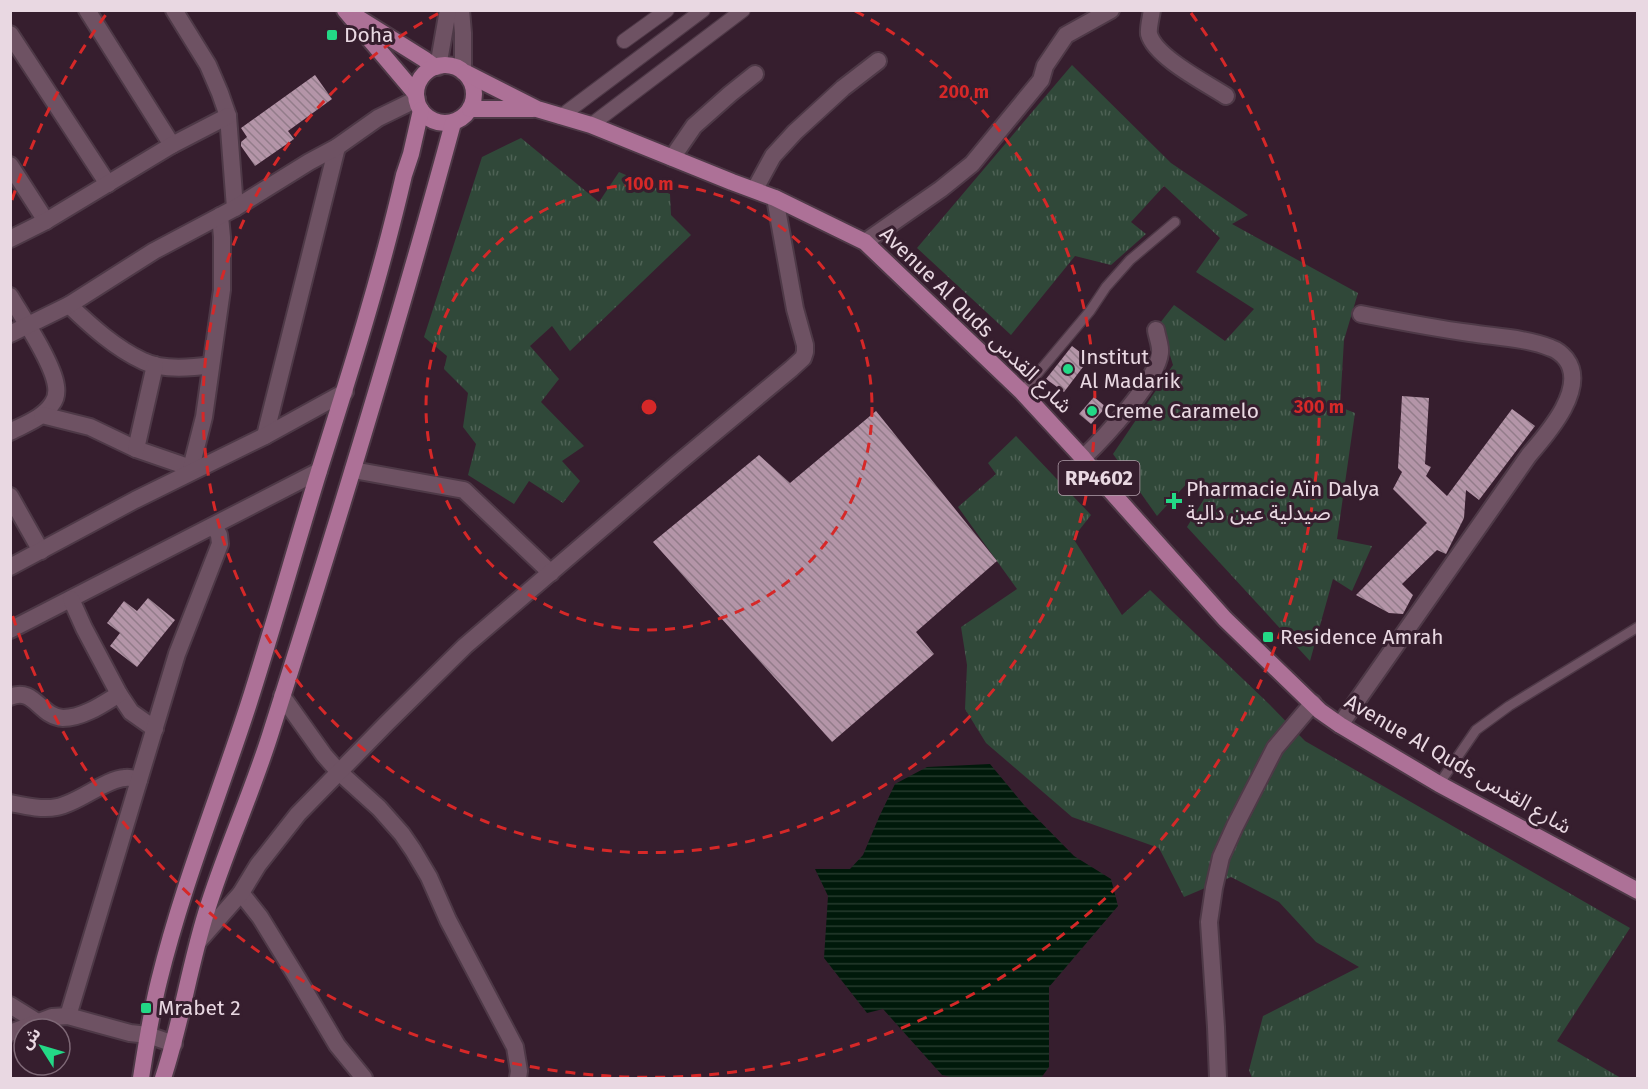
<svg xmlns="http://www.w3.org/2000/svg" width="1648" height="1089" font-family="'Fira Sans','Noto Sans Arabic',sans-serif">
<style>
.grass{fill:url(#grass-tufts)}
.water{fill:url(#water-rules)}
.building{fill:url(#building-back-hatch)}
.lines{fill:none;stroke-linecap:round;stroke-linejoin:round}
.service-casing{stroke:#4e3947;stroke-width:12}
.pedestrian-casing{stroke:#4e3947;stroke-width:16}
.minor-casing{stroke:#4e3947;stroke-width:20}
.tertiary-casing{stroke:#4e3947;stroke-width:20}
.primary-casing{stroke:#4e3947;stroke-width:20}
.service{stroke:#6e5263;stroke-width:9}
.pedestrian{stroke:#6e5263;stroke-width:14}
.minor{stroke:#6e5263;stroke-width:16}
.tertiary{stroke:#6e5263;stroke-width:16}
.primary{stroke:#ad7197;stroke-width:16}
.ring{fill:none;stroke:#d62828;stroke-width:3;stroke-dasharray:10 8}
.poi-dot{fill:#23d886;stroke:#361e2e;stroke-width:2}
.labels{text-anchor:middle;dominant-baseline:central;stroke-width:6;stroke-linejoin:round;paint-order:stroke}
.shield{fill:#361e2e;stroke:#b3a0ac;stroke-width:1.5}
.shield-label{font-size:20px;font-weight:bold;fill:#e9d8e2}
.poi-label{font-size:21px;fill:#e9d8e2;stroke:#361e2e;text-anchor:start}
.street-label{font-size:21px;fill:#e9d8e2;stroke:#361e2e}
.centre{fill:#d62828;stroke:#361e2e;stroke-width:3}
.ring-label{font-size:18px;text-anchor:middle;font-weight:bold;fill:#d62828;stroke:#361e2e;stroke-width:6;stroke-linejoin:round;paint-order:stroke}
</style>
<defs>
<pattern id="grass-tufts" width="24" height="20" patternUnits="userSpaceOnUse" patternTransform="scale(1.5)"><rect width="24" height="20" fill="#304839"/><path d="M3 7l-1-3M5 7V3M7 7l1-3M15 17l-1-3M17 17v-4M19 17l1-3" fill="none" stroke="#4e6255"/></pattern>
<pattern id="water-rules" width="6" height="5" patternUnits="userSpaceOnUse" patternTransform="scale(1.5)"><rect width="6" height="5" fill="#00190a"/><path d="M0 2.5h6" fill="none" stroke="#253a2d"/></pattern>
<pattern id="building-back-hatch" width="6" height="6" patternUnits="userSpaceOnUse" patternTransform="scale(1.5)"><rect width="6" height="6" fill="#b495a8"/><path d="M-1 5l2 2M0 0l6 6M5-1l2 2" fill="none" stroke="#937c8a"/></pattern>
</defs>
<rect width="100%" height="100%" fill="#361e2e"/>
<g class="grass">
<polygon points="1072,65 1171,163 1248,215 1232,224 1358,293 1344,340 1340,407 1355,413 1337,539 1372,546 1352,591 1333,579 1310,661 1187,527 1210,489 1190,480 1157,516 1113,454 1173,365 1160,323 1174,305 1225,341 1254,309 1196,272 1220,238 1164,186 1131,222 1146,234 1111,265 1075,256 1011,335 917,248"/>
<polygon points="521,138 599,202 619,172 670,194 671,215 691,235 570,351 552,326 530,346 559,379 541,402 584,446 562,461 580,481 563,503 529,481 514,504 468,475 476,444 463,427 468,393 444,369 447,356 424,337 482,157"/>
<polygon points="1016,436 1091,515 1073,538 1122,615 1150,590 1268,703 1305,741 1630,928 1557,1041 1621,1078 1252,1078 1249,1070 1263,1016 1359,967 1316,942 1279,902 1231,877 1184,897 1159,848 1072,817 986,743 965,709 967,665 961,627 1017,589 958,507 996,474 988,463"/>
</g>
<polygon class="water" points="990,764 1024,805 1074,856 1111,879 1118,906 1049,987 1049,1067 1041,1078 955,1078 942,1075 883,1009 867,1013 824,958 828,896 815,869 850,869 863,855 879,817 895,784 927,767"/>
<g class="building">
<polygon points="315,75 332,99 288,131 294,139 255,166 241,146 241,142 247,137 241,128"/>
<polygon points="1072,346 1089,359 1064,392 1046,379"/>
<polygon points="1402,396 1429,398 1425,464 1431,467 1426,476 1447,496 1512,409 1535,426 1479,500 1466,490 1464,518 1446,554 1437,550 1402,584 1413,595 1403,614 1389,613 1356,595 1427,523 1393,489 1402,472 1398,468"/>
<polygon points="1094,397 1106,407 1091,424 1079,414"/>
<polygon points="876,411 997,561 916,632 934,654 832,742 653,542 759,455 790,483"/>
<polygon points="148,598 175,620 137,667 110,646 120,633 107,623 124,601 137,611"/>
</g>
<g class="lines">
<g class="service-casing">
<g id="service">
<polyline points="1022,392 1090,311 1106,287 1130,260 1175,222"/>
<polyline points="1439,784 1476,730 1509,706 1638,627"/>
</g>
</g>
<g class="pedestrian-casing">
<g id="pedestrian">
<polyline points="624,41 667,10"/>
<polyline points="560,117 703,10"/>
<polyline points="591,125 743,10"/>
</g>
</g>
<g class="minor-casing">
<g id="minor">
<polyline points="87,10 172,145"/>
<polyline points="174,10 208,65 220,93 228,116 235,208"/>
<polyline points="461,10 463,33 463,72"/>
<path d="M 1152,10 C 1151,17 1148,28 1149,34 C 1155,57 1206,83 1226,96"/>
<polyline points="10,34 108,184"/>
<polyline points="438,67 448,10"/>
<polyline points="672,158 694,126 730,94 755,74"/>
<polyline points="10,165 46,221"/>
<polyline points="755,189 773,156 795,132 843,88 878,61"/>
<polyline points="10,239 46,221 172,145 228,116"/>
<polyline points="865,242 941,189 972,164 1041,80 1045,66 1066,35 1111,10"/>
<path d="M 10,296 C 23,318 53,363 56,386 C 57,393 56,399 52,404 C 43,418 25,424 10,432"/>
<path d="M 69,305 C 91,326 115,348 143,361 C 161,370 191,368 211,365"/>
<polyline points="42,415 90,427 136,449 191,468"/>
<polyline points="265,436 337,147"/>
<polyline points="136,449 155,365"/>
<path d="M 1083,458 C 1104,438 1157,381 1160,353 C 1161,346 1157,337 1156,330"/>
<polyline points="353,470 464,490 551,573"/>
<polyline points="192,471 191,468 204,417 222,290 222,237 220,216"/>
<polyline points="10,496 41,551"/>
<polyline points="10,567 135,500 265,436 345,392"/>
<polyline points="10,630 319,471"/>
<polyline points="119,694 131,712 155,729"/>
<polyline points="282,696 324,755 338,771 379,808 402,834 413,850 429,877 448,920 515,1047 519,1071 518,1078"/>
<path d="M 10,697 C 34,686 40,717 63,718 C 83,718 103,704 119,694 L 84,628 L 71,599"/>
<path d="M 1340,725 L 1529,455 C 1547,434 1588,388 1566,359 C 1562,354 1557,350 1551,348 C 1526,338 1496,337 1470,333 C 1433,328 1397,321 1361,314"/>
<path d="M 10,803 C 25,806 42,810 57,807 C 79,803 105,779 125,778 C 129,777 135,779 139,780"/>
<polyline points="241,893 260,917 298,979 337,1045 364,1078"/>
<polyline points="198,942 241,893 258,865 298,814 386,724 465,646 677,464 791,369 803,358 805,352 805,345 795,309 775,198"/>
<polyline points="10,1005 39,1023"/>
<polyline points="68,1016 177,654 220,544 219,535 214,526"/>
<polyline points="10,1033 52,1017 68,1016 130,1033 148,1035 174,1044"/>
<polyline points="1218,1078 1216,1027 1209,922 1214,888 1221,857 1235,826 1275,748 1313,703"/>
</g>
</g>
<g class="tertiary-casing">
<polyline id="tertiary" points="10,334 69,305 154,251 235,208 309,162 337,147 378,118 417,99"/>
</g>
<g class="primary-casing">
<g id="primary">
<polyline points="345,10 416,94"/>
<polyline points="360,19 424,59 435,67"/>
<circle cx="445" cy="94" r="29"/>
<polyline points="466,73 537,109 591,125 732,182 775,198 865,242 1022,392 1083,458 1100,479 1225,619 1320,711 1340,725 1439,784 1638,891"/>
<polyline points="470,109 533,109"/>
<path d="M 141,1078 C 146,1046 151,1013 159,981 C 182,887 218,798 248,706 C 273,628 295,549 319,471 C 350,373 381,275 404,175 L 411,154 L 421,110"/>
<path d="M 163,1078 C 181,1024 189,968 206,913 C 225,851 253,791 272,729 C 336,528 398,326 453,123"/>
</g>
</g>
<use href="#service" class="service"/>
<use href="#pedestrian" class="pedestrian"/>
<use href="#minor" class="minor"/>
<use href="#tertiary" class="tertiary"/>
<use href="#primary" class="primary"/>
</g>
<g class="ring">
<circle cx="649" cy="407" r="223"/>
<path d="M855 11A446 446 0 1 1 443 11"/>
<path d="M12 200A670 670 0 0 1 107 13M1191 13A670 670 0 1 1 12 614"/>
</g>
<g class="poi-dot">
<rect x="326" y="29" width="12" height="12" rx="3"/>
<circle cx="1068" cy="369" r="6"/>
<circle cx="1092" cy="411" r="6"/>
<path d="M1171 492h6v6h6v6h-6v6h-6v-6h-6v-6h6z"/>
<rect x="1262" y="631" width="12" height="12" rx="3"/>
<rect x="140" y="1002" width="12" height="12" rx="3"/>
</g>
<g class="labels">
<rect class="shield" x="1058.5" y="461" width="81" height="34" rx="4.5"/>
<g class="shield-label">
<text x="1099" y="478">RP4602</text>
</g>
<g class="poi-label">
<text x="344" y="35">Doha</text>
<text x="1080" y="357">Institut<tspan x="1080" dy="24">Al Madarik</tspan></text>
<text x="1104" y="411">Creme Caramelo</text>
<text x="1186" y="489">Pharmacie Aïn Dalya<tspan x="1186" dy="24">صيدلية عين دالية</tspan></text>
<text x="1280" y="637">Residence Amrah</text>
<text x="158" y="1008">Mrabet 2</text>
</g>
<g class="street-label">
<text transform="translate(976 320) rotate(44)">Avenue Al Quds شارع القدس</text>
<text transform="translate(1458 764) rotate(30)">Avenue Al Quds شارع القدس</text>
</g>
</g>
<circle cx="649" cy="407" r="9" class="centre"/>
<g class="ring-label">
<text x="964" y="98">200 m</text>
<text x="649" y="190">100 m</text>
<text x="1319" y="413">300 m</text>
</g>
<rect width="1648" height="1089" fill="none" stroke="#e9d8e2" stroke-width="24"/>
<g transform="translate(42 1047) rotate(307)"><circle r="28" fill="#361e2e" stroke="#7e6876" stroke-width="1.5"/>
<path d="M0-4.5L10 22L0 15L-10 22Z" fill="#23d886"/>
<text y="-9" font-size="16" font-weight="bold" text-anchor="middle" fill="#e9d8e2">ش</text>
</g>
</svg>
